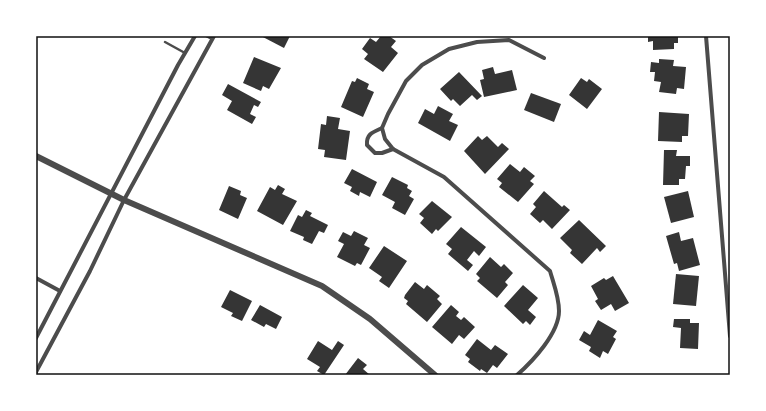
<svg xmlns="http://www.w3.org/2000/svg" width="766" height="411" font-family="'Archivo Narrow',sans-serif">
<style>
.building{fill:#353535}
.lines{fill:none;stroke-linecap:round;stroke-linejoin:round}
.service{stroke:#4c4c4c;stroke-width:2.5}
.minor{stroke:#4c4c4c;stroke-width:4}
.tertiary{stroke:#4c4c4c;stroke-width:6}
.neatline{fill:none;stroke:#111;stroke-width:1.5}
</style>
<rect width="100%" height="100%" fill="#fff"/>
<g class="building">
<polygon points="261,36 290,36 284,48"/>
<polygon points="381,36 389,36 396,41 391,47 398,53 383,72 364,59 368,54 362,49 370,38 376,42"/>
<polygon points="648,36 678,36 678,43 674,43 674,49 653,50 653,41 648,42"/>
<polygon points="254,57 281,68 269,89 263,86 261,91 243,83"/>
<polygon points="659,59 674,60 673,66 686,67 684,89 677,88 676,94 659,92 661,82 654,81 655,72 650,72 651,62 659,63"/>
<polygon points="493,67 495,74 512,70 517,90 484,97 480,80 484,79 482,70"/>
<polygon points="459,72 482,96 477,100 472,95 460,106 453,99 451,101 440,89"/>
<polygon points="357,78 369,84 367,89 374,92 363,117 341,107 352,81 355,82"/>
<polygon points="581,78 587,82 589,79 602,89 587,109 569,95"/>
<polygon points="228,84 261,102 258,107 254,105 250,114 256,117 252,124 227,110 232,101 222,95"/>
<polygon points="531,93 561,104 554,122 524,110"/>
<polygon points="438,106 453,114 449,121 458,125 450,141 418,123 425,109 434,114"/>
<polygon points="659,112 689,114 688,136 682,136 682,142 658,141"/>
<polygon points="327,116 340,118 338,129 350,131 346,160 324,157 325,150 318,149 321,124 326,125"/>
<polygon points="478,136 482,140 487,136 498,147 502,143 509,149 485,174 464,151"/>
<polygon points="664,150 677,150 676,156 690,156 690,166 686,166 685,179 679,179 679,185 663,185"/>
<polygon points="510,164 520,172 524,167 535,176 530,181 534,184 518,202 499,187 502,183 497,179"/>
<polygon points="352,169 377,182 370,197 360,192 359,196 350,191 352,187 344,183"/>
<polygon points="392,177 408,185 407,188 412,191 409,196 414,199 405,215 392,208 395,202 382,195"/>
<polygon points="278,185 285,189 282,194 297,201 283,225 257,211 270,187 275,190"/>
<polygon points="229,186 241,191 240,195 247,198 238,219 219,210"/>
<polygon points="544,191 562,207 564,205 570,210 552,229 543,220 540,223 530,214 536,207 533,204"/>
<polygon points="688,191 694,217 671,223 664,197"/>
<polygon points="432,201 452,217 438,231 436,229 432,234 420,223 424,218 419,214"/>
<polygon points="306,210 312,213 310,216 328,225 324,233 319,231 312,244 303,240 304,237 290,231 298,215 302,217"/>
<polygon points="579,220 606,246 600,252 597,248 582,264 570,253 572,250 560,238"/>
<polygon points="461,227 486,247 479,256 474,251 467,260 473,265 468,271 448,254 452,249 446,244"/>
<polygon points="354,231 368,238 364,245 370,248 361,265 357,263 355,266 337,257 344,244 338,241 343,232 351,236"/>
<polygon points="679,232 681,241 693,238 700,265 679,271 677,263 674,264 666,236"/>
<polygon points="384,246 407,261 389,288 379,281 382,277 369,268"/>
<polygon points="490,257 501,267 504,264 513,273 505,282 508,285 497,298 477,281 480,278 476,274"/>
<polygon points="676,274 699,276 696,306 673,304"/>
<polygon points="613,276 629,303 615,311 611,304 601,310 595,301 598,299 591,286 604,278 606,280"/>
<polygon points="415,282 424,289 427,285 440,296 437,299 442,304 427,322 406,304 408,301 404,298 405,295"/>
<polygon points="523,285 538,298 528,310 536,317 530,325 526,321 523,324 504,306"/>
<polygon points="230,290 252,301 242,321 231,316 233,313 221,307"/>
<polygon points="260,305 282,317 276,329 266,324 264,327 251,320"/>
<polygon points="451,305 459,312 456,316 461,320 464,317 475,327 464,339 459,335 452,344 432,327"/>
<polygon points="674,319 690,319 690,323 699,323 698,349 680,348 681,328 673,327"/>
<polygon points="598,320 617,331 613,337 616,339 608,354 603,351 600,358 589,351 591,347 579,340 584,331 590,335"/>
<polygon points="477,339 491,350 495,345 508,354 497,368 493,365 487,373 481,369 480,371 468,362 470,359 465,355"/>
<polygon points="318,341 332,350 338,341 344,345 324,375 317,371 320,367 307,359"/>
<polygon points="358,358 367,365 363,369 370,375 345,375"/>
</g>
<g class="lines">
<g class="service">
<polyline points="206,36 212,39"/>
<polyline points="165,42 185,53"/>
</g>
<g class="minor">
<polyline points="706,36 730,336"/>
<path d="M 382,128 C 373,132 366,134 367,145 L 375,153 L 382,153 L 393,149"/>
<polyline points="36,278 60,291"/>
<polyline points="36,338 178,65 195,36"/>
<polyline points="36,372 90,271 124,200 214,36"/>
<path d="M 517,375 C 533,361 559,333 559,311 C 559,297 554,285 550,271 L 444,177 L 393,149 L 385,139 L 382,128 L 388,114 L 406,81 L 422,65 L 449,49 L 477,42 L 509,40 L 544,58"/>
</g>
<polyline class="tertiary" points="36,156 124,200 322,286 370,319 435,375"/>
</g>
<rect width="766" height="411" fill="none" stroke="#ffffff" stroke-width="74"/>
<rect x="37" y="37" width="692" height="337" class="neatline"/>
</svg>
